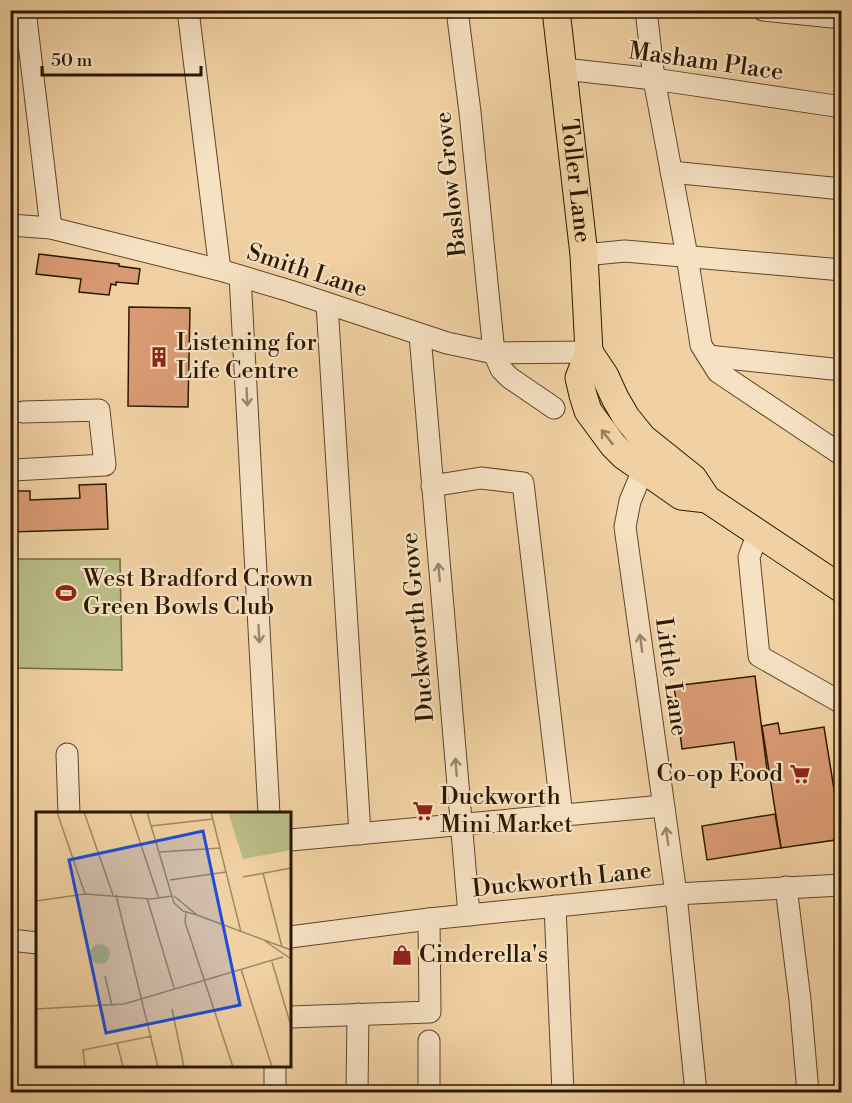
<svg xmlns="http://www.w3.org/2000/svg" width="852" height="1103" font-family="'Libre Bodoni',serif">
<style>
.green{fill:#b9bc86;stroke:#726a44;stroke-width:1.5}
.building{fill:#d99a73;stroke:#2b1901;stroke-width:1.5}
.lines{fill:none;stroke-linecap:round;stroke-linejoin:round}
.minor-casing{stroke:#5c472a;stroke-width:23}
.major-casing{stroke:#2b1901;stroke-width:29}
.minor{stroke:#f6e1c3;stroke-width:21}
.major{stroke:#f1d1a3;stroke-width:27}
.oneway{stroke:#9b876c}
.oneway2{stroke:#987e5a}
.labels{text-anchor:middle;dominant-baseline:central;stroke-width:4.5;stroke-linejoin:round;paint-order:stroke}
.street-label{font-size:24px;fill:#2b1901;stroke:#f6e1c3}
.poi-label{font-size:24px;fill:#2b1901;stroke:#f6e1c3;text-anchor:start}
.inset-road{fill:none;stroke:#a28762;stroke-width:1.5}
.view{fill:#1d4ed8;fill-opacity:0.15;stroke:#1d4ed8;stroke-width:3}
.inset-edge{fill:none;stroke:#2b1901;stroke-width:3}
</style>
<rect width="100%" height="100%" fill="#f1d1a3"/>
<filter id="stains"><feTurbulence type="fractalNoise" baseFrequency=".00333" numOctaves="4"/><feColorMatrix values="0 0 0 0 .2 0 0 0 0 .09 0 0 0 0 .02 0 0 0 .5 -.17"/></filter>
<radialGradient id="worn" r=".72"><stop offset=".6" stop-color="#630" stop-opacity="0"/><stop offset="1" stop-color="#630" stop-opacity=".3"/></radialGradient>
<polygon class="green" points="12,559 120,559 122,670 11,668"/>
<g class="building">
<polygon points="39,254 119,264 119,266 140,269 138,284 116,282 116,285 111,284 109,295 79,292 81,279 36,274"/>
<polygon points="129,307 190,308 188,407 128,406"/>
<polygon points="106,484 108,529 10,532 10,491 30,491 30,500 80,498 79,485"/>
<polygon points="755,676 768,777 739,781 734,742 682,749 674,686"/>
<polygon points="778,723 780,734 824,727 842,839 781,848 762,726"/>
<polygon points="775,814 781,848 707,860 702,826"/>
</g>
<g class="lines">
<g class="minor-casing">
<g id="minor">
<polyline points="25,10 51,228"/>
<polyline points="188,10 220,270"/>
<polyline points="457,10 470,112 494,353 501,369 510,378 554,408"/>
<polyline points="646,10 654,79 687,256 701,345 718,372 842,455"/>
<polyline points="763,10 842,18"/>
<polyline points="564,69 654,79 842,107"/>
<polyline points="671,172 842,189"/>
<polyline points="10,225 51,228 220,270 290,291 447,343 494,353 589,352"/>
<polyline points="584,255 625,251 842,270"/>
<polyline points="240,276 269,814"/>
<polyline points="327,304 360,834"/>
<polyline points="420,335 469,915"/>
<polyline points="708,356 842,370"/>
<polyline points="643,470 630,501 625,527 676,894 696,1092"/>
<polyline points="10,472 13,470 105,465 99,410 23,412"/>
<polyline points="432,486 481,478 523,483 562,816"/>
<polyline points="758,533 749,557 759,656 842,703"/>
<polyline points="67,754 69,814"/>
<polyline points="290,840 663,806"/>
<polyline points="786,887 800,1000 808,1092"/>
<polyline points="555,906 563,1092"/>
<polyline points="290,937 429,919 676,894 842,885"/>
<polyline points="10,940 38,943"/>
<polyline points="290,1017 430,1012 429,919"/>
<polyline points="429,1041 429,1092"/>
<polyline points="275,1092 275,1066"/>
<polyline points="357,1092 358,1014"/>
</g>
</g>
<g class="major-casing">
<g id="major">
<path id="s1" d="M 556,10 L 584,255 L 589,352 L 579,378 L 583,395 L 588,411 L 613,445 L 624,456 L 681,496 L 707,499"/>
<polyline points="589,352 605,376 615,398 626,417 643,438 693,478 707,499 842,589"/>
</g>
</g>
<use href="#minor" class="minor"/>
<use href="#major" class="major"/>
</g>
<defs><path id="oneway-shaft" d="M-6 0H5M1.5-3L5.5 0L1.5 3" fill="none" stroke-width="1.6" stroke-linecap="round" stroke-linejoin="round" transform="scale(1.5)"/></defs>
<g class="oneway">
<use href="#oneway-shaft" transform="translate(247 397) rotate(87)"/>
<use href="#oneway-shaft" transform="translate(439 572) rotate(-95)"/>
<use href="#oneway-shaft" transform="translate(259 634) rotate(87)"/>
<use href="#oneway-shaft" transform="translate(641 643) rotate(-98)"/>
<use href="#oneway-shaft" transform="translate(456 767) rotate(-95)"/>
<use href="#oneway-shaft" transform="translate(667 836) rotate(-98)"/>
</g>
<use class="oneway2" href="#oneway-shaft" transform="translate(607 437) rotate(-128)"/>
<defs>
<g id="building-bare" transform="scale(1.62)"><path d="M-4-6H4V6H1V3H-1V6H-4ZM-2.5-4.3h1.7v1.8h-1.7ZM.8-4.3h1.7v1.8H.8ZM-2.5-1h1.7V.8h-1.7ZM.8-1h1.7V.8H.8Z" fill="#8f2418" stroke="#f6e1c3" stroke-width="2.5" paint-order="stroke"/></g>
<g id="stadium-bare" transform="scale(1.62)"><path d="M0-5a6.5 5 0 1 0 0 10a6.5 5 0 1 0 0-10ZM-3.5-1.8h7v3.6h-7Z" fill="#8f2418" stroke="#f6e1c3" stroke-width="2.5" paint-order="stroke"/></g>
<g id="supermarket-bare" transform="scale(1.62)"><path d="M-6-5.5h2.5l.6 2H6L4.5 2H-2.5L-4.4-4H-6ZM-1.5 3.2a1.3 1.3 0 1 0 .1 0ZM3 3.2a1.3 1.3 0 1 0 .1 0Z" fill="#8f2418" stroke="#f6e1c3" stroke-width="2.5" paint-order="stroke"/></g>
<g id="shop-bare" transform="scale(1.62)"><path d="M-5-2.5h2.3a2.7 3.5 0 0 1 5.4 0H5L5.5 6h-11ZM-1.5-2.5h3a1.5 2.3 0 0 0-3 0Z" fill="#8f2418" stroke="#f6e1c3" stroke-width="2.5" paint-order="stroke"/></g>
</defs>
<g fill-rule="evenodd">
<use href="#building-bare" x="159" y="357"/>
<use href="#stadium-bare" x="66" y="593"/>
<use href="#supermarket-bare" x="800" y="774"/>
<use href="#supermarket-bare" x="423" y="811"/>
<use href="#shop-bare" x="402" y="955"/>
</g>
<g class="labels">
<g class="street-label">
<text transform="translate(706 62) rotate(8)">Masham Place</text>
<text stroke="none"><textPath href="#s1" startOffset="172">Toller Lane</textPath></text>
<text transform="translate(451 184) rotate(-96)">Baslow Grove</text>
<text transform="translate(307 271) rotate(18)">Smith Lane</text>
<text transform="translate(418 627) rotate(-95)">Duckworth Grove</text>
<text transform="translate(671 677) rotate(82)">Little Lane</text>
<text transform="translate(562 880) rotate(-6)">Duckworth Lane</text>
</g>
<g class="poi-label">
<text x="176" y="343">Listening for<tspan x="176" dy="28">Life Centre</tspan></text>
<text x="83" y="579">West Bradford Crown<tspan x="83" dy="28">Green Bowls Club</tspan></text>
<text x="783" y="774" text-anchor="end">Co-op Food</text>
<text x="440" y="797">Duckworth<tspan x="440" dy="28">Mini Market</tspan></text>
<text x="419" y="955">Cinderella's</text>
</g>
</g>
<g transform="translate(36 812)">
<rect width="255" height="255" fill="#f1d1a3"/>
<path d="M 192,0 L 255,0 L 255,38 L 207,47 ZM54 142a10 10 0 1 1 20 0a10 10 0 1 1-20 0Z" fill="#b9bc86"/>
<path class="inset-road" d="M 21,0 L 49,82M 48,0 L 77,83M 94,0 L 123,87M 111,0 L 138,91 L 147,99 L 161,103M 175,0 L 205,120M 115,14 L 177,7M 124,40 L 184,36M 227,61 L 246,135M 207,65 L 255,56M 134,68 L 190,60M 80,83 L 122,255M 138,84 L 161,103 L 255,138M 111,86 L 138,176M 0,89 L 49,82 L 115,87 L 136,84M 150,100 L 149,110 L 197,255M 229,129 L 255,147M 236,150 L 255,214M 205,157 L 236,255M 69,164 L 76,194M 0,197 L 88,192 L 247,145M 136,197 L 148,255M 81,231 L 87,255M 49,255 L 47,238 L 116,224"/>
<path class="view" d="M 167,19 L 204,193 L 70,221 L 33,48 Z"/>
<rect width="255" height="255" class="inset-edge"/>
</g>
<rect width="852" height="1103" fill="none" stroke="#f1d1a3" stroke-width="36"/>
<rect x="12" y="12" width="828" height="1079" fill="none" stroke="#2b1901" stroke-width="3"/>
<rect x="18" y="18" width="816" height="1067" fill="none" stroke="#2b1901" stroke-width="1.5"/>
<path d="M42 66v9h159v-9" fill="none" stroke="#2b1901" stroke-width="3"/>
<text x="51" y="66" font-size="18" fill="#2b1901" stroke="#f6e1c3" stroke-width="4.5" paint-order="stroke">50 m</text>
<rect width="100%" height="100%" filter="url(#stains)"/>
<rect width="100%" height="100%" fill="url(#worn)"/>
</svg>
